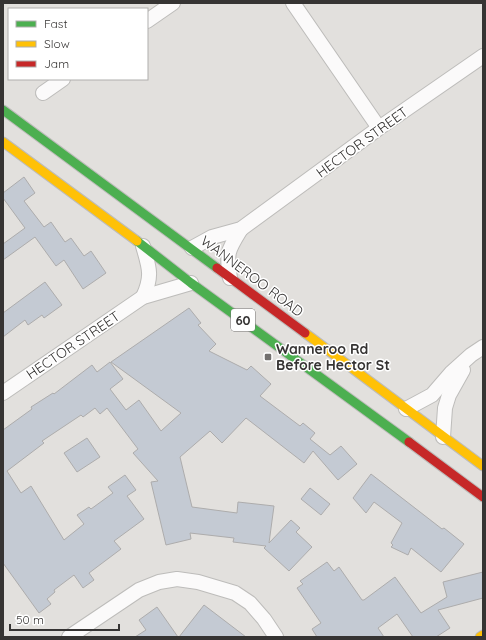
<svg xmlns="http://www.w3.org/2000/svg" width="486" height="640" font-family="Quicksand,sans-serif">
<style>
.building{fill:#c4cad3;stroke:#adacac}
.lines{fill:none;stroke-linecap:round;stroke-linejoin:round}
.street-casing{stroke:#bdbcba;stroke-width:16}
.fast-casing{stroke:#bdbcba;stroke-width:11}
.slow-casing{stroke:#bdbcba;stroke-width:11}
.jam-casing{stroke:#bdbcba;stroke-width:11}
.street{stroke:#fbfafa;stroke-width:14}
.fast{stroke:#4caf50;stroke-width:9}
.slow{stroke:#ffc107;stroke-width:9}
.jam{stroke:#c62828;stroke-width:9}
.poi-dot{fill:#72706e;stroke:#fff;stroke-width:1.5}
.labels{text-anchor:middle;dominant-baseline:central;stroke-width:3;stroke-linejoin:round;paint-order:stroke}
.shield{fill:#fff;stroke:#727170;stroke-width:1}
.shield-label{font-size:13px;font-weight:bold;fill:#363433}
.street-label{font-size:14px;fill:#363433;stroke:#fff}
.poi-label{font-size:14px;font-weight:bold;fill:#363433;stroke:#fff;text-anchor:start}
</style>
<rect width="100%" height="100%" fill="#e2e0dd"/>
<g class="building">
<polygon points="24,177 35,193 24,201 44,227 51,222 65,242 71,238 84,256 91,251 106,273 83,289 64,260 56,266 35,237 3,260 3,244 25,228 3,198 3,193"/>
<polygon points="45,282 62,305 44,318 42,315 28,325 25,320 3,337 3,313"/>
<polygon points="189,308 201,323 198,325 216,344 209,351 247,370 251,366 271,384 260,396 300,426 303,423 315,433 310,439 330,455 341,446 357,464 338,480 313,451 304,463 246,418 222,443 210,431 180,457 192,507 237,513 238,502 274,506 269,543 291,520 300,528 296,532 312,547 289,571 264,548 266,546 233,542 234,538 190,533 191,539 166,545 151,482 158,481 133,453 138,449 107,408 100,414 95,408 83,417 81,415 42,441 44,443 7,471 21,493 31,486 64,540 84,524 77,515 89,507 91,509 113,493 108,487 125,475 136,490 127,496 144,519 114,541 121,549 89,573 94,580 83,588 74,575 54,590 55,592 47,599 51,604 39,613 3,563 3,430 32,409 31,407 53,393 54,394 92,365 97,372 110,362 123,379 110,389 126,410 139,400 161,431 181,413 111,362"/>
<polygon points="87,438 100,457 77,472 64,453"/>
<polygon points="371,474 442,529 444,528 464,544 441,572 411,548 408,555 391,547 393,545 391,543 402,523 374,502 366,513 353,498"/>
<polygon points="310,488 330,504 321,515 301,499"/>
<polygon points="327,562 334,571 339,567 362,600 364,600 395,577 421,613 447,597 443,582 483,572 483,598 438,610 450,628 436,637 413,637 397,614 378,628 384,637 317,637 312,629 321,623 297,588 303,584 300,581"/>
<polygon points="204,605 246,637 179,637"/>
<polygon points="157,607 178,637 135,637 146,630 139,620"/>
</g>
<g class="lines">
<g class="street-casing">
<g id="street">
<polyline points="293,3 379,128"/>
<polyline points="147,21 173,3"/>
<polyline points="43,93 63,79"/>
<path d="M 143,246 C 149,267 153,276 143,297"/>
<polyline points="192,248 212,237 241,229 379,128 483,56"/>
<path d="M 230,278 C 226,252 228,250 241,229"/>
<polyline points="3,393 143,297 191,283"/>
<polyline points="406,409 432,395 451,373 471,355 483,347"/>
<polyline points="443,437 445,408 449,395 463,370"/>
<polyline points="69,637 139,590 159,582 177,579 198,582 235,593 250,603 264,619 276,637"/>
</g>
</g>
<g class="fast-casing">
<g id="fast">
<polyline points="3,110 217,268"/>
<polyline points="137,241 191,283 409,442"/>
</g>
</g>
<g class="slow-casing">
<g id="slow">
<polyline points="3,142 137,241"/>
<polyline points="305,333 483,466"/>
<polyline points="480,637 483,635"/>
</g>
</g>
<g class="jam-casing">
<g id="jam">
<polyline points="217,268 305,333"/>
<polyline points="409,442 483,497"/>
</g>
</g>
<use href="#street" class="street"/>
<use href="#fast" class="fast"/>
<use href="#slow" class="slow"/>
<use href="#jam" class="jam"/>
</g>
<rect class="poi-dot" x="264" y="353" width="8" height="8" rx="2"/>
<g class="labels">
<rect class="shield" x="231" y="309" width="24" height="22" rx="3"/>
<g class="shield-label">
<text x="243" y="320">60</text>
</g>
<g class="street-label">
<text transform="translate(362 142) rotate(-36)">HECTOR STREET</text>
<text transform="translate(252 276) rotate(37)">WANNEROO ROAD</text>
<text transform="translate(73 345) rotate(-34)">HECTOR STREET</text>
</g>
<g class="poi-label">
<text x="276" y="349">Wanneroo Rd<tspan x="276" dy="16">Before Hector St</tspan></text>
</g>
</g>
<rect width="486" height="640" fill="none" stroke="#363433" stroke-width="8"/>
<rect x="8" y="8" width="140" height="72" fill="#ffffff" stroke="#afaead"/>
<rect x="16" y="21" width="20" height="6" fill="#4caf50" stroke="#afaead"/>
<text x="44" y="28" font-size="12" fill="#363433">Fast</text>
<rect x="16" y="41" width="20" height="6" fill="#ffc107" stroke="#afaead"/>
<text x="44" y="48" font-size="12" fill="#363433">Slow</text>
<rect x="16" y="61" width="20" height="6" fill="#c62828" stroke="#afaead"/>
<text x="44" y="68" font-size="12" fill="#363433">Jam</text>
<path d="M10 624v6h109v-6" fill="none" stroke="#363433" stroke-width="2"/>
<text x="16" y="624" font-size="12" fill="#363433" stroke="#ffffff" stroke-width="3" paint-order="stroke">50 m</text>
</svg>
